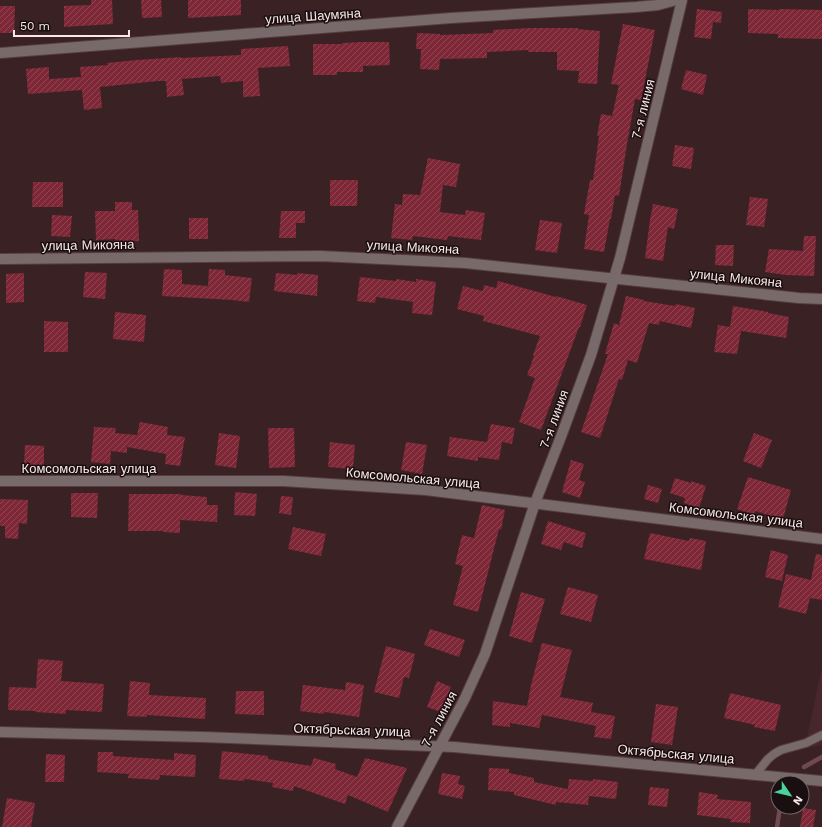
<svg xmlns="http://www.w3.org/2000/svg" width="822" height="827" font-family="'Work Sans',sans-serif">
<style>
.built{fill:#47272b}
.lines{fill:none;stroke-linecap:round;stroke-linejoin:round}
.stream{stroke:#6f4a51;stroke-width:4.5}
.building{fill:url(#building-hatch)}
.service-casing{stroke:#553e40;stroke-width:10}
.minor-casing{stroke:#553e40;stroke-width:12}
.service{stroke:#786a6b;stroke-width:8}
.minor{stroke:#786a6b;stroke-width:10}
.labels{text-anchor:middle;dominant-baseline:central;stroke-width:3;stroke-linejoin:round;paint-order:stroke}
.street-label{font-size:13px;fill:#fae8e9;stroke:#1a0f10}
</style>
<defs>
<pattern id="building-hatch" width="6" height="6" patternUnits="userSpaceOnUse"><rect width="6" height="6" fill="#7d2737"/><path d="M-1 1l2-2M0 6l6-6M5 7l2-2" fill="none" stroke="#904654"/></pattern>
</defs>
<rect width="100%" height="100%" fill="#3a2224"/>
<polygon class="built" points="822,667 822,745 806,748 806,743"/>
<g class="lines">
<g class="stream">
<polyline points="804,767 822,757"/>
<polyline points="777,827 780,807"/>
</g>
</g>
<g class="building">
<polygon points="91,0 112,0 113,24 64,27 64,6 91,5"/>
<polygon points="141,0 161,0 162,17 142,18"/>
<polygon points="188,0 241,0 241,15 188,18"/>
<polygon points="0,6 15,6 14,33 0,33"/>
<polygon points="697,9 722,12 721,23 713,22 711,39 694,37"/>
<polygon points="748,9 779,10 779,9 822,10 822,39 778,38 778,34 748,33"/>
<polygon points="623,24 655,30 641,100 635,99 627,144 619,196 615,195 611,219 610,219 604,252 584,249 589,215 584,214 590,180 593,180 599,136 597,136 601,114 612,116 619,85 611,84"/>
<polygon points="528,28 578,28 578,29 600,31 597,84 578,83 579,71 557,70 557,52 528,52 528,50 487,52 487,58 440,59 439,70 420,69 421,49 416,49 417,33 440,34 440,35 493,33 493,30"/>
<polygon points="363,42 389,42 390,65 363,66 363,72 337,72 337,75 313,75 313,44 342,44 342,43"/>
<polygon points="288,46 290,66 258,68 260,96 243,97 243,81 221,83 220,76 182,79 184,95 167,97 166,81 158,81 100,87 102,108 84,110 82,90 28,94 26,69 49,67 49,79 81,77 80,67 108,65 107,63 137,60 181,57 181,58 241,55 241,49"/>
<polygon points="686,70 707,75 703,95 681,89"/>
<polygon points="675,145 694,148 691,169 672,166"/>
<polygon points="428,158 460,164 456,187 443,185 440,212 465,215 466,210 485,213 481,240 448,236 447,240 413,236 412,240 391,238 395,204 402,205 403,194 420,195"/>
<polygon points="330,180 358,180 357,206 330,206"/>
<polygon points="33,182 63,182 63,207 32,207"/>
<polygon points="750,197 768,199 764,227 746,225"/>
<polygon points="115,202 132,202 132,210 138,210 139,241 116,242 115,239 96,240 95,211 115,211"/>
<polygon points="653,204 678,209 674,229 668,227 663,261 645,258 650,220"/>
<polygon points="281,211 305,211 305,223 296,223 296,238 279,238"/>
<polygon points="52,215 72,216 70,237 51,236"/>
<rect x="189" y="218" width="19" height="21"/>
<polygon points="540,220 562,223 557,253 535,250"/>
<polygon points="804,236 816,236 814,276 785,275 765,272 769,249 803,251"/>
<polygon points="716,245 734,245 733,266 715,265"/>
<polygon points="164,269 182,270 182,284 208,286 209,269 225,270 225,275 252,278 249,302 232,300 162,296"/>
<polygon points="85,272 107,273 105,299 83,297"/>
<polygon points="24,273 24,302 6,303 6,274"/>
<polygon points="276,273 297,275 297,273 318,275 317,296 274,291"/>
<polygon points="360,277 396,281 396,279 416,282 416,279 436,282 432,315 412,313 413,302 376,297 375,303 357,301"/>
<polygon points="498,281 556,297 556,296 587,305 580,327 579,327 541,430 519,422 535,378 527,375 534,356 533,355 540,336 483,321 484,316 457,309 463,286 483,291 484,285 496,288"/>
<polygon points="626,296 644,300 644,301 675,306 676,304 695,308 691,328 660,321 659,325 649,323 637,363 628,360 622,380 619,379 600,438 581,432 608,354 605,354 614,323 619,325"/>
<polygon points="733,306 768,312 768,313 789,317 786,338 741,331 737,354 714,352 718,325 730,327"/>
<polygon points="115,312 146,315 144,342 113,339"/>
<polygon points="44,321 68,322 68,352 44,352"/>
<polygon points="140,422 168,427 167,435 185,437 180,466 165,464 166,454 127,447 127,453 111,451 110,464 91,462 94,427 116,428 115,433 137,435"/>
<polygon points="491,424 515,428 512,444 502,442 499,460 478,457 478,461 447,456 450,437 487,442"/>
<polygon points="268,428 294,428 295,467 269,468"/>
<polygon points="219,433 240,436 236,468 215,465"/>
<polygon points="754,433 772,440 761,468 743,461"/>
<polygon points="330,442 355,445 353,469 328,467"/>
<polygon points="406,442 427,445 422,474 401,470"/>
<polygon points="25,445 44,446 44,465 24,465"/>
<polygon points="571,460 584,464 579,480 585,482 580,498 562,492"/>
<polygon points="748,477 791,490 783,519 755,511 754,515 737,509"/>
<polygon points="675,478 691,483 691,481 706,486 699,508 684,503 685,498 670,493"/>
<polygon points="648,485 662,489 658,503 644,499"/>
<polygon points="235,492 257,494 255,516 234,515"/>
<polygon points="71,493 98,493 97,518 71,517"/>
<polygon points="129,494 181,494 181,495 207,497 207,505 218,505 217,522 180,520 180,533 163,532 163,531 128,531"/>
<polygon points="281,496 293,497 291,515 279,513"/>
<polygon points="0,499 28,500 27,524 19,523 18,539 5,538 5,526 0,526"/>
<polygon points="482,505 505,510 501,530 499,529 478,612 453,605 463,566 455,564 462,535 474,538"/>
<polygon points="548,521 586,533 582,548 564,542 561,550 541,544"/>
<polygon points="293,527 326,534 321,556 288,549"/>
<polygon points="650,533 689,541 690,538 706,541 701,570 644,559"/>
<polygon points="771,550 788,555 782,581 765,577"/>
<polygon points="816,554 822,555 822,600 810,598 806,614 778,607 786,574 811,580"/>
<polygon points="568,587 598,595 591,622 560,614"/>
<polygon points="521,592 545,599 532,643 509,636"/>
<polygon points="430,629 465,640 459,657 424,645"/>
<polygon points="542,643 572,650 560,697 593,703 591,712 615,716 611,739 594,737 596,726 542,715 539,728 510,723 510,727 492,725 493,701 527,706 531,685"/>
<polygon points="386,646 415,654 409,678 404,677 399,698 374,692"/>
<polygon points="38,659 63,661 61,681 104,684 102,712 66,710 66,714 35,712 35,711 8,710 9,687 36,688"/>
<polygon points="130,681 150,683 149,695 206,698 205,719 147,715 147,717 127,716"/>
<polygon points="437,681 451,687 441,712 427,707"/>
<polygon points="346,682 364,685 359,717 324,712 324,714 300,711 303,685 345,690"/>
<polygon points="236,691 264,691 264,715 235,714"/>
<polygon points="730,693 781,705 775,731 754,727 755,725 724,718"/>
<polygon points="656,704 678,707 672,745 651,742"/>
<polygon points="222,751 268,756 268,759 311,766 314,758 336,764 335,769 357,777 365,758 407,768 388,812 348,795 345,804 294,786 293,791 272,787 273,783 245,779 244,781 219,779"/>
<polygon points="98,752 113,752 113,756 174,760 174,753 196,755 195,777 160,775 159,780 128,778 129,774 97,772"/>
<polygon points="46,754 65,755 64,782 45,782"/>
<polygon points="489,768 509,769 509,773 534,778 534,782 568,789 569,779 593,781 593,779 618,782 616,799 589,796 588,805 556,802 556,805 514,795 514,792 488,790"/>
<polygon points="442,773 460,776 458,784 465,786 462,799 438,794"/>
<polygon points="650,787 669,789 667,807 648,805"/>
<polygon points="699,792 718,795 717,799 751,802 750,823 730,822 731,819 697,815"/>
<polygon points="7,798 35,803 31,827 2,827"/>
<polygon points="803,808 816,810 813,827 800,827"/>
</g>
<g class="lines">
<g class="service-casing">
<polyline id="service" points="755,775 768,759 774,754 781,750 806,743 822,735"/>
</g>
<g class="minor-casing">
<g id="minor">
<polyline points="0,53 451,18 636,7 658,5 676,0"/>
<polyline points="0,259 320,256 465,263 799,298 822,299"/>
<polyline points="0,481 283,481 426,490 822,539"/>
<polyline points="0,732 203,737 454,747 822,781"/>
<polyline points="397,827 465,698 485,654 535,503 562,434 591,355 620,258 682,0"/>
</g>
</g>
<use href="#service" class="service"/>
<use href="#minor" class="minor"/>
</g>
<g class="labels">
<g class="street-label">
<text transform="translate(313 16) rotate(-4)">улица Шаумяна</text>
<text transform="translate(643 109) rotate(-76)">7-я линия</text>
<text transform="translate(88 245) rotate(-1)">улица Микояна</text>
<text transform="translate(413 247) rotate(3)">улица Микояна</text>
<text transform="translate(736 278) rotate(6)">улица Микояна</text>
<text transform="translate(554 419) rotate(-70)">7-я линия</text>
<text x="89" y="468">Комсомольская улица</text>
<text transform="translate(413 478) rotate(5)">Комсомольская улица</text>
<text transform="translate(736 515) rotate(7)">Комсомольская улица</text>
<text transform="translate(439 719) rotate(-62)">7-я линия</text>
<text transform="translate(352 730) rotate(2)">Октябрьская улица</text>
<text transform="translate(676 754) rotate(5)">Октябрьская улица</text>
</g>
</g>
<g transform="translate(790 795) rotate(125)"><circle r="19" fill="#1a0f10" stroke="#746667"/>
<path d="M0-3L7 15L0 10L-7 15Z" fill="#49d49d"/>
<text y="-6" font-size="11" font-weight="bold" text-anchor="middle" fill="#fae8e9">N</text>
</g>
<path d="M14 30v6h115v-6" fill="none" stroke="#fae8e9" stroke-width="2"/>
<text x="20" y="30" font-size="12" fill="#fae8e9" stroke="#1a0f10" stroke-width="3" paint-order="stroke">50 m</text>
</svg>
